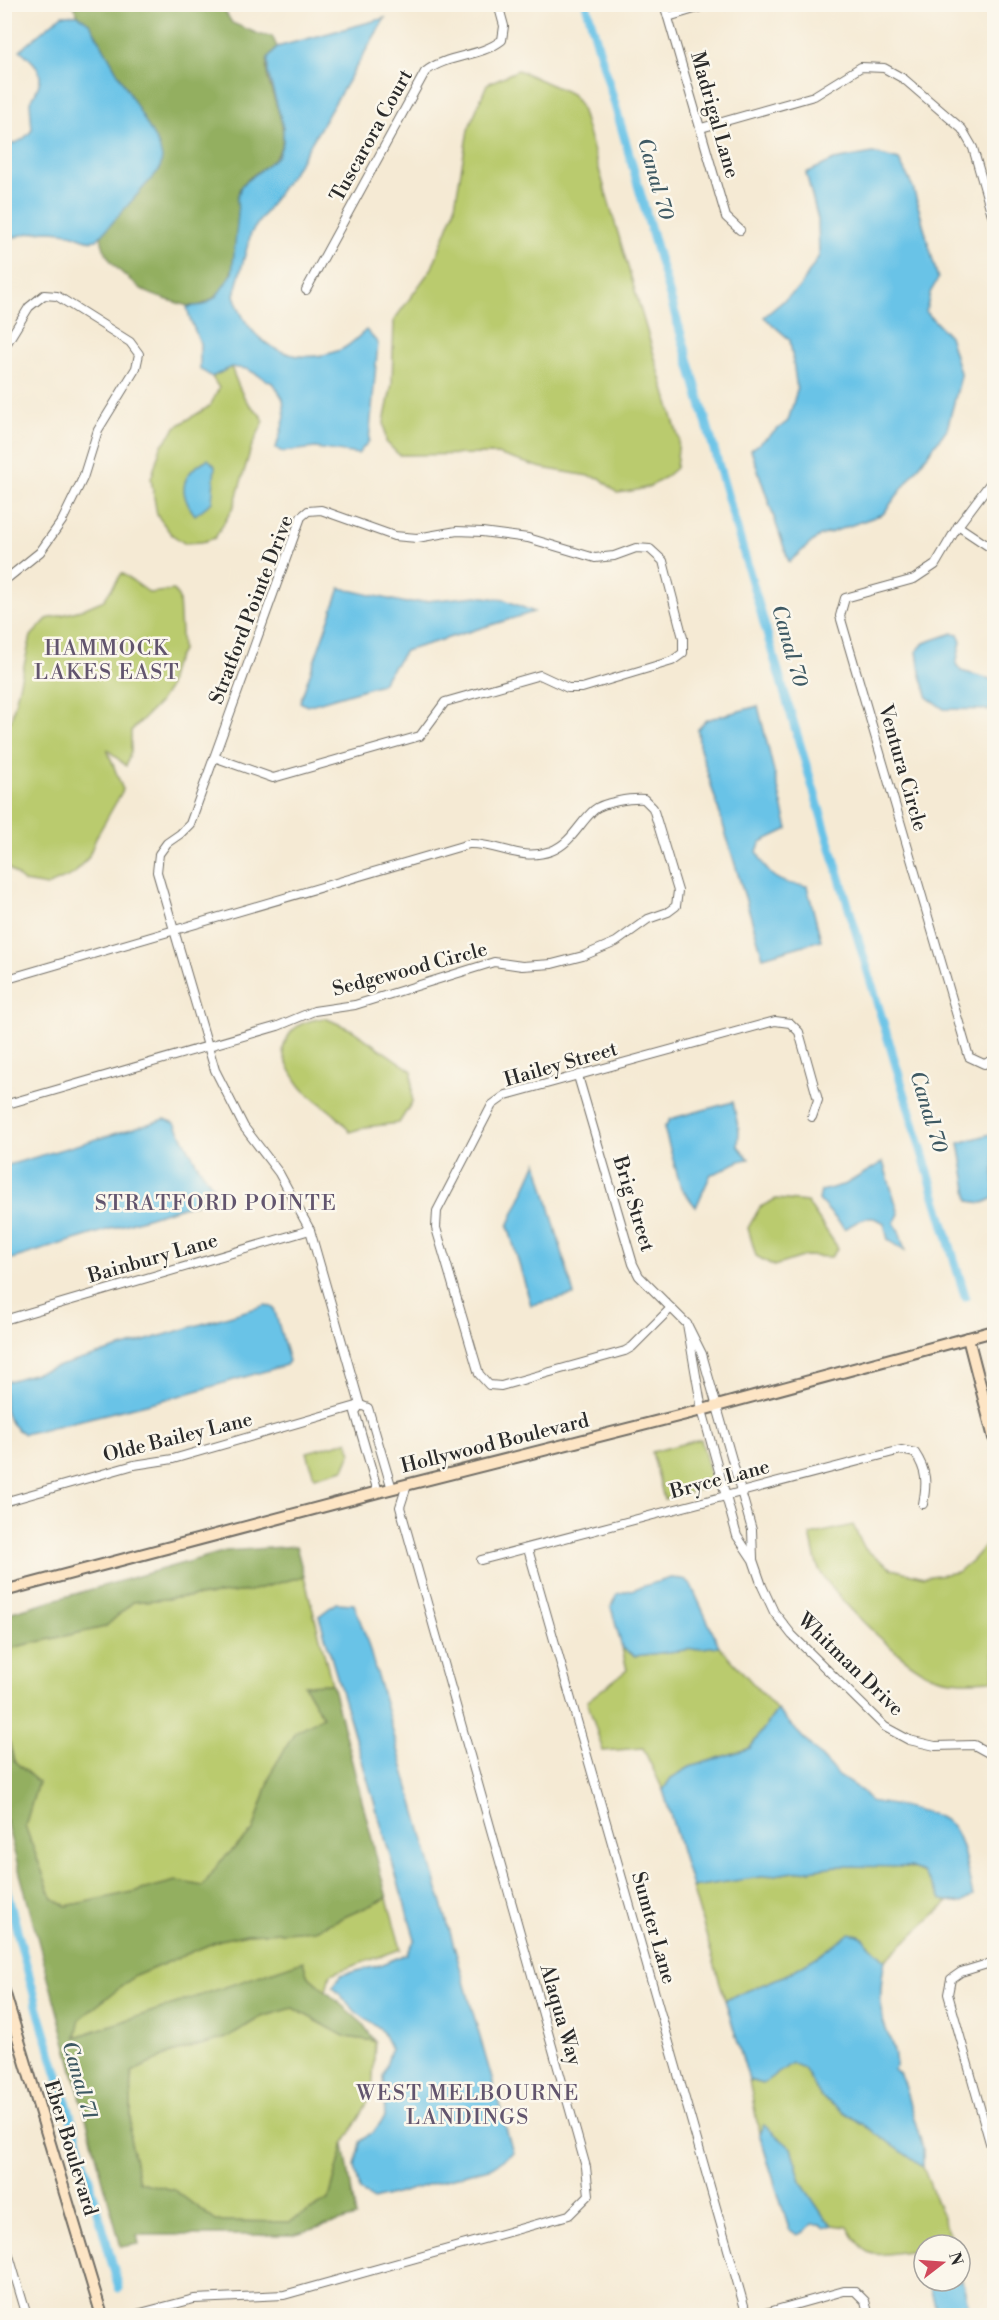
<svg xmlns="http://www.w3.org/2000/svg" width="999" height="2320" font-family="'Libre Bodoni',serif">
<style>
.green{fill:#bacb6e;stroke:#727b4c;stroke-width:1.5}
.forest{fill:#93af61;stroke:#5f6d46;stroke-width:1.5}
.water{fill:#69c3e7;stroke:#4a7789;stroke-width:1.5}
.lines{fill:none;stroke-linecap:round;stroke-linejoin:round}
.stream{stroke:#69c3e7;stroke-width:3}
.canal{stroke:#69c3e7;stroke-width:9}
.street-casing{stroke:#726e66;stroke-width:10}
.secondary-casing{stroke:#726e66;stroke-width:14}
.street{stroke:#fff;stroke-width:8}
.secondary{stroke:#fde5c5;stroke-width:10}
.labels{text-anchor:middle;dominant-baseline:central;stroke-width:5;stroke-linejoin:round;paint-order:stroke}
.street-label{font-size:20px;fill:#2b2b2b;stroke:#fbf7ec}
.water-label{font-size:21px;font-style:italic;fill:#3e5963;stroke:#fbf7ec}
.neighbourhood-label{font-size:21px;letter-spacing:1.5px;fill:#62556e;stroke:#fbf7ec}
</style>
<rect width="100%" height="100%" fill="#fbf7ec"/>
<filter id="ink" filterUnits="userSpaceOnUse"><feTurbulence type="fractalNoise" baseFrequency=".0167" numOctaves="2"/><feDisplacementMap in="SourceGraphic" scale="12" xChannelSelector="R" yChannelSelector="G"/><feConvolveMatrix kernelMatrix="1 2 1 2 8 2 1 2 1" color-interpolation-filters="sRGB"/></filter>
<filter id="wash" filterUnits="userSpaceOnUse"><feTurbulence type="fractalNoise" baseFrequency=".008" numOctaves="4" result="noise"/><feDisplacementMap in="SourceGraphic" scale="24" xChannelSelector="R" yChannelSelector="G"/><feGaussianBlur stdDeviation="1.35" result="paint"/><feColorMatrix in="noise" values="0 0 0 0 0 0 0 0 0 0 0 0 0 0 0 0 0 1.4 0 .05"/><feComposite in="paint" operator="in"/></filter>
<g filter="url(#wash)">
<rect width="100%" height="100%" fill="#f5ead4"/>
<g class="green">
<path d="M 518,70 L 572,94 L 580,105 L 679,439 L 676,468 C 655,487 645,490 617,493 L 600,478 L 542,468 L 497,454 L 399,455 L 386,442 L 384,422 L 392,384 L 394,320 L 432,268 L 454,211 L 468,130 L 487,84 Z"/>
<path d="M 231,367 C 236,379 240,393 248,403 C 254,410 260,412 264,421 L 251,448 L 234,506 L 215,538 L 202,542 L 184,543 L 171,534 L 157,515 L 151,479 L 161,446 L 177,426 L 210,406 L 219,388 L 212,377 Z"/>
<polygon points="122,573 150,593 174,590 179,599 182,651 173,666 168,689 159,703 131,731 131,751 126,766 107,749 123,790 97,836 88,858 74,874 47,886 24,882 5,865 4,730 11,720 31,636 47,619 81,610 104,600"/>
<path d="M 325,1018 L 352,1030 L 412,1071 L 412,1102 L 399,1123 L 365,1127 L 350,1132 C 338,1114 321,1105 306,1092 C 298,1085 287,1066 284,1056 C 282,1050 284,1044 287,1039 C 294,1023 310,1020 325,1018 Z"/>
<polygon points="776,1199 807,1202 838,1248 831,1257 805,1256 774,1266 756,1256 748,1228 760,1207"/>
<polygon points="701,1439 713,1486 664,1499 652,1452"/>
<polygon points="348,1441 351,1453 344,1469 314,1477 307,1452"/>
<path d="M 853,1525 L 865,1549 L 892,1569 L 924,1577 L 958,1572 L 972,1560 L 986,1544 L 994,1575 L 994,1680 C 973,1681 951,1683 931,1675 C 903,1664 830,1594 818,1567 C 814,1557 813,1545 810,1535 Z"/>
<polygon points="304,1576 332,1684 304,1685 323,1717 273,1769 253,1831 220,1862 203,1886 176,1881 138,1891 66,1906 52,1898 25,1826 38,1782 14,1761 5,1724 4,1655 15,1647 105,1627 133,1602 250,1591"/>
<polygon points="719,1646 777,1710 750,1748 690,1767 671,1778 663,1790 643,1748 603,1751 587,1701 627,1670 622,1648 635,1656"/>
<path d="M 836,1866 C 855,1866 911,1861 924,1874 C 933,1882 937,1898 948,1902 L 885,1960 L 859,1935 L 786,1975 L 725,2000 L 692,1887 Z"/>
<polygon points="387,1898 401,1949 330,1974 326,1992 307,1975 303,1962 76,2037 79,2019 135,1976 220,1940 247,1934 315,1930"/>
<polygon points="293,2008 346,2037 375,2041 372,2095 344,2144 329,2199 290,2222 216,2221 174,2190 139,2182 130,2138 132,2072 171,2053 226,2038 261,2017"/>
<path d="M 792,2063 L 804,2068 L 821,2097 L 876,2133 L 923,2167 L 952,2241 L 948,2245 L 924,2245 L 924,2266 L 909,2251 C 874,2255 866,2262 848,2227 L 833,2225 L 824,2217 L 802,2184 L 791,2148 L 764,2126 L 759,2133 L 749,2080 L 763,2084 Z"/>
</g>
<g class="forest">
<path d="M 73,5 L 221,5 L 232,23 L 261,35 L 272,36 L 277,47 C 275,50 270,55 268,58 C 259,80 291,119 281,147 C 273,169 249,172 240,188 C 236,197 238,205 238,215 C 239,242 237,282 212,299 C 201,307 191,308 178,303 C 166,299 150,296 140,288 C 122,273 103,261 101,235 L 160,169 L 159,146 L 90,24 L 78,15 Z"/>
<polygon points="296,1546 304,1576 250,1591 133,1602 105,1627 15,1647 5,1655 5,1615 15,1611 226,1551"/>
<polygon points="332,1684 387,1898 315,1930 247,1934 220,1940 135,1976 80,2019 76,2037 303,1961 307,1975 362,2023 375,2041 346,2037 293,2008 261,2017 226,2038 171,2053 132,2072 130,2138 139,2182 174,2190 216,2221 290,2222 329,2199 344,2144 356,2217 292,2235 137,2235 139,2244 121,2247 5,1818 5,1724 14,1761 38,1782 25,1826 52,1898 66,1906 138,1891 176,1881 203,1886 220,1862 253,1831 273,1769 295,1732 323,1717 304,1685"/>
</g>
<g class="water">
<path d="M 62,15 L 78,15 L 90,24 L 159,146 L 162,158 L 160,169 L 97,240 C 86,242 81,237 70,234 C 51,228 21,232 5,242 L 5,145 C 17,144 24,140 32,130 L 30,102 C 47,76 42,69 20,50 Z"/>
<path d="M 385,18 L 300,162 L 251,233 L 234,295 C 248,344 292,369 340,350 C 349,347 358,337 366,330 L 378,343 L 369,441 L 358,454 L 315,448 L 282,452 L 276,448 L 285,417 L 283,399 L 274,384 L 247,369 L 231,367 L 212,377 L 200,369 L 200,343 L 190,319 L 187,307 L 204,305 L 216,297 L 232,274 L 238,214 L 237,199 L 241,186 L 278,156 L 283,142 L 283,126 L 268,73 L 268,58 L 277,47 Z"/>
<polygon points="873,153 899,160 913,187 938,279 930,293 926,312 949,336 961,376 947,429 883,514 818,537 789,562 751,450 788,421 797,390 790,340 764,317 800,287 819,256 818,219 806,173 834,160"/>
<path d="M 208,459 L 215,466 L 212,502 L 195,515 C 177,492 181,473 208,459 Z"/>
<polygon points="340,588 406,603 477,596 505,600 534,612 405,651 381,684 307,706 300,702"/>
<polygon points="953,633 958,634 961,642 956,664 961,671 994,680 994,710 944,709 928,698 920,672 917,651 924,643"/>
<path d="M 758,706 L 788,829 L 761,842 L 757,851 C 767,877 779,884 807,886 L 821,940 L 763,957 L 699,745 L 698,729 L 706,720 Z"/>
<path d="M 733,1102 L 739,1131 L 738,1146 L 749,1159 C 730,1161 728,1171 711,1174 L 696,1207 L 681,1188 L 664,1128 L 670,1119 Z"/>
<polygon points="165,1119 175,1123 197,1164 219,1196 5,1261 5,1166"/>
<polygon points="994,1133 994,1198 983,1203 969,1201 959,1143"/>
<polygon points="537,1162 574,1295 531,1305 508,1226"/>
<path d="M 883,1162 L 899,1214 L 894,1223 L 899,1231 L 905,1251 L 888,1240 L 884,1223 C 868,1212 860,1220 845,1229 L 819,1200 L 821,1191 L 846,1184 Z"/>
<path d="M 266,1305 L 274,1308 L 289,1361 L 286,1365 L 179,1396 L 24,1434 C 2,1421 4,1406 5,1382 Z"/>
<polygon points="671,1578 683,1579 691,1585 719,1646 635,1656 622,1648 611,1607 617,1594"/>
<polygon points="336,1603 354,1604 366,1637 513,2153 492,2167 374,2200 360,2191 355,2166 360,2142 374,2131 385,2117 383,2076 391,2049 382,2031 356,2012 333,1987 341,1975 377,1966 407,1954 415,1939 319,1616"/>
<path d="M 777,1710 L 839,1776 L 863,1792 L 870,1801 C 890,1805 937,1810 951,1825 C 964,1839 968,1877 973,1896 L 962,1903 L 942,1900 L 923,1872 L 910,1867 L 836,1866 L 692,1887 L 663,1790 L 671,1778 L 690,1767 L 750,1748 Z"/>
<path d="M 850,1933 L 859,1935 L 885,1960 C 881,1979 879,1996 882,2016 C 885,2033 900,2053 894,2070 L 901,2075 L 923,2148 L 923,2167 L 876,2133 L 821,2097 L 804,2068 L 792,2063 L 763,2084 L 749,2080 L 725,2000 L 786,1975 L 818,1956 Z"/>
<polygon points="764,2125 791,2148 802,2184 824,2217 833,2225 825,2228 820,2224 812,2224 804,2232 797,2235 789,2229 759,2133"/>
<polygon points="960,2272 971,2315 938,2315 928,2281 960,2281"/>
</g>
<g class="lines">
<polyline class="stream" points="993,1372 994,1377"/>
<g class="canal">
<polyline points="586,4 772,651 965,1296"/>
<polyline points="4,1881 39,2013 83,2157 119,2288"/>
</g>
</g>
</g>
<g filter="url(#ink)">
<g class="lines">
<g class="street-casing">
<g id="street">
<polyline points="664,4 726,217 740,230"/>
<polyline points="668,17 711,4"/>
<polyline points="701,128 814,96 861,67 884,68 904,79 962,129 973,148 994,222"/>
<path d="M 306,290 L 425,72 C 447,54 479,58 502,40 L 504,26 L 498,4"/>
<polyline points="4,348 29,307 44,295 57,296 130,342 139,354 136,368 98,430 83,478 62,521 40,552 4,581"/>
<polyline points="994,478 958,526 935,565 914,579 845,598 840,616 969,1057 984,1064 994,1060"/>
<polyline points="958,526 994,550"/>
<polyline points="214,757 273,778 420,736 445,702 540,675 568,688 582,688 672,661 683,653 683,638 663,561 650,549 636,548 614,556 595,558 528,538 482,532 457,531 417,538 394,536 321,510 308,511 301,517 190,824 180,834 167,843 159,854 157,872 215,1070 244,1127 279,1173 310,1230 360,1405"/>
<path d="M 4,980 L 469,844 C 499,843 520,862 551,851 C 572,843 579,823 594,810 C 603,802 632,798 644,799 L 653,808 L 678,891 L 676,906 L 668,912 L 648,919 L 616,942 L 583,956 L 552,964 L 522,966 L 494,962 L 355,1005 L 314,1011 L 278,1026 L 4,1105"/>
<polyline points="578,1076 633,1264 639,1276 687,1324 702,1354 752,1530 753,1558"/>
<polyline points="671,1308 632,1347 625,1351 501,1386 489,1385 479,1374 436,1228 437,1211 492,1105 506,1095 775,1021 790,1023 799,1032 818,1100 812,1117"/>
<polyline points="4,1320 310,1230"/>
<polyline points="687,1324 702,1410 737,1536 753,1560 762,1586 774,1612 792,1635 885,1727 909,1740 935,1746 974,1745 994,1756"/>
<polyline points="360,1405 368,1408 392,1489"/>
<polyline points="360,1405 355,1412 378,1492"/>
<polyline points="4,1502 134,1465 173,1459 360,1405"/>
<polyline points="528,1549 747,2316"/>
<path d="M 481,1560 L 901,1450 L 915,1453 C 927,1471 927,1483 923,1504"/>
<polyline points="994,1962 961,1972 951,1979 948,1994 994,2157"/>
<polyline points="4,2239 27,2316"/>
<polyline points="129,2316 194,2299 284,2295 569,2215 589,2195 586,2167 400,1507 407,1485"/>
<polyline points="755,2316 844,2291 855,2291 865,2301 869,2316"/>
</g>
</g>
<g class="secondary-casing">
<g id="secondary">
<polyline points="968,1338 994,1438"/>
<polyline points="4,1591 378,1492 702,1410 994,1331"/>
<polyline points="4,1991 102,2316"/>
</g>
</g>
<use href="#street" class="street"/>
<use href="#secondary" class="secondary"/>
</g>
</g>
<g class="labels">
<g class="street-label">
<text transform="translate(714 115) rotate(74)">Madrigal Lane</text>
<text transform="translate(372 136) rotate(-61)">Tuscarora Court</text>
<text transform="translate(252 610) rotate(-69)">Stratford Pointe Drive</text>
<text transform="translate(902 768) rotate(74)">Ventura Circle</text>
<text transform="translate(410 970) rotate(-15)">Sedgewood Circle</text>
<text transform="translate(561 1065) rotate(-16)">Hailey Street</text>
<text transform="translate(633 1204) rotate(73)">Brig Street</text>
<text transform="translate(153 1259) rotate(-16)">Bainbury Lane</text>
<text transform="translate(178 1438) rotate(-14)">Olde Bailey Lane</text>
<text transform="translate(495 1444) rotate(-14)">Hollywood Boulevard</text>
<text transform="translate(720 1480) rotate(-15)">Bryce Lane</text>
<text transform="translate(850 1665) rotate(44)">Whitman Drive</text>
<text transform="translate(653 1928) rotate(74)">Sumter Lane</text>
<text transform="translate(560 2015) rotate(74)">Alaqua Way</text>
<text transform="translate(70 2148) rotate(73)">Eber Boulevard</text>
</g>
<g class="water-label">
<text transform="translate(655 179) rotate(74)">Canal 70</text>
<text transform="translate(789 646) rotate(74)">Canal 70</text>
<text transform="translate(928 1112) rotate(73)">Canal 70</text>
<text transform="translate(79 2080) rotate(74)">Canal 71</text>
</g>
<g class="neighbourhood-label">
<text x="107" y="649">HAMMOCK<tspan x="107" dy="24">LAKES EAST</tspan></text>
<text x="216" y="1204">STRATFORD POINTE</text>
<text x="468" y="2094">WEST MELBOURNE<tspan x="468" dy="24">LANDINGS</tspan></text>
</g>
</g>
<rect width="999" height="2320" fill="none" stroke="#fbf7ec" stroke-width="24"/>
<g transform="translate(942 2263) rotate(73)"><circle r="28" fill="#fbf7ec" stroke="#a8a59f" stroke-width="1.5"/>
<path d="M0-4.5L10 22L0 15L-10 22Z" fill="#d1495b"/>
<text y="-9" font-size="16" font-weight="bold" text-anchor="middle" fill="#2b2b2b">N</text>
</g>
</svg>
